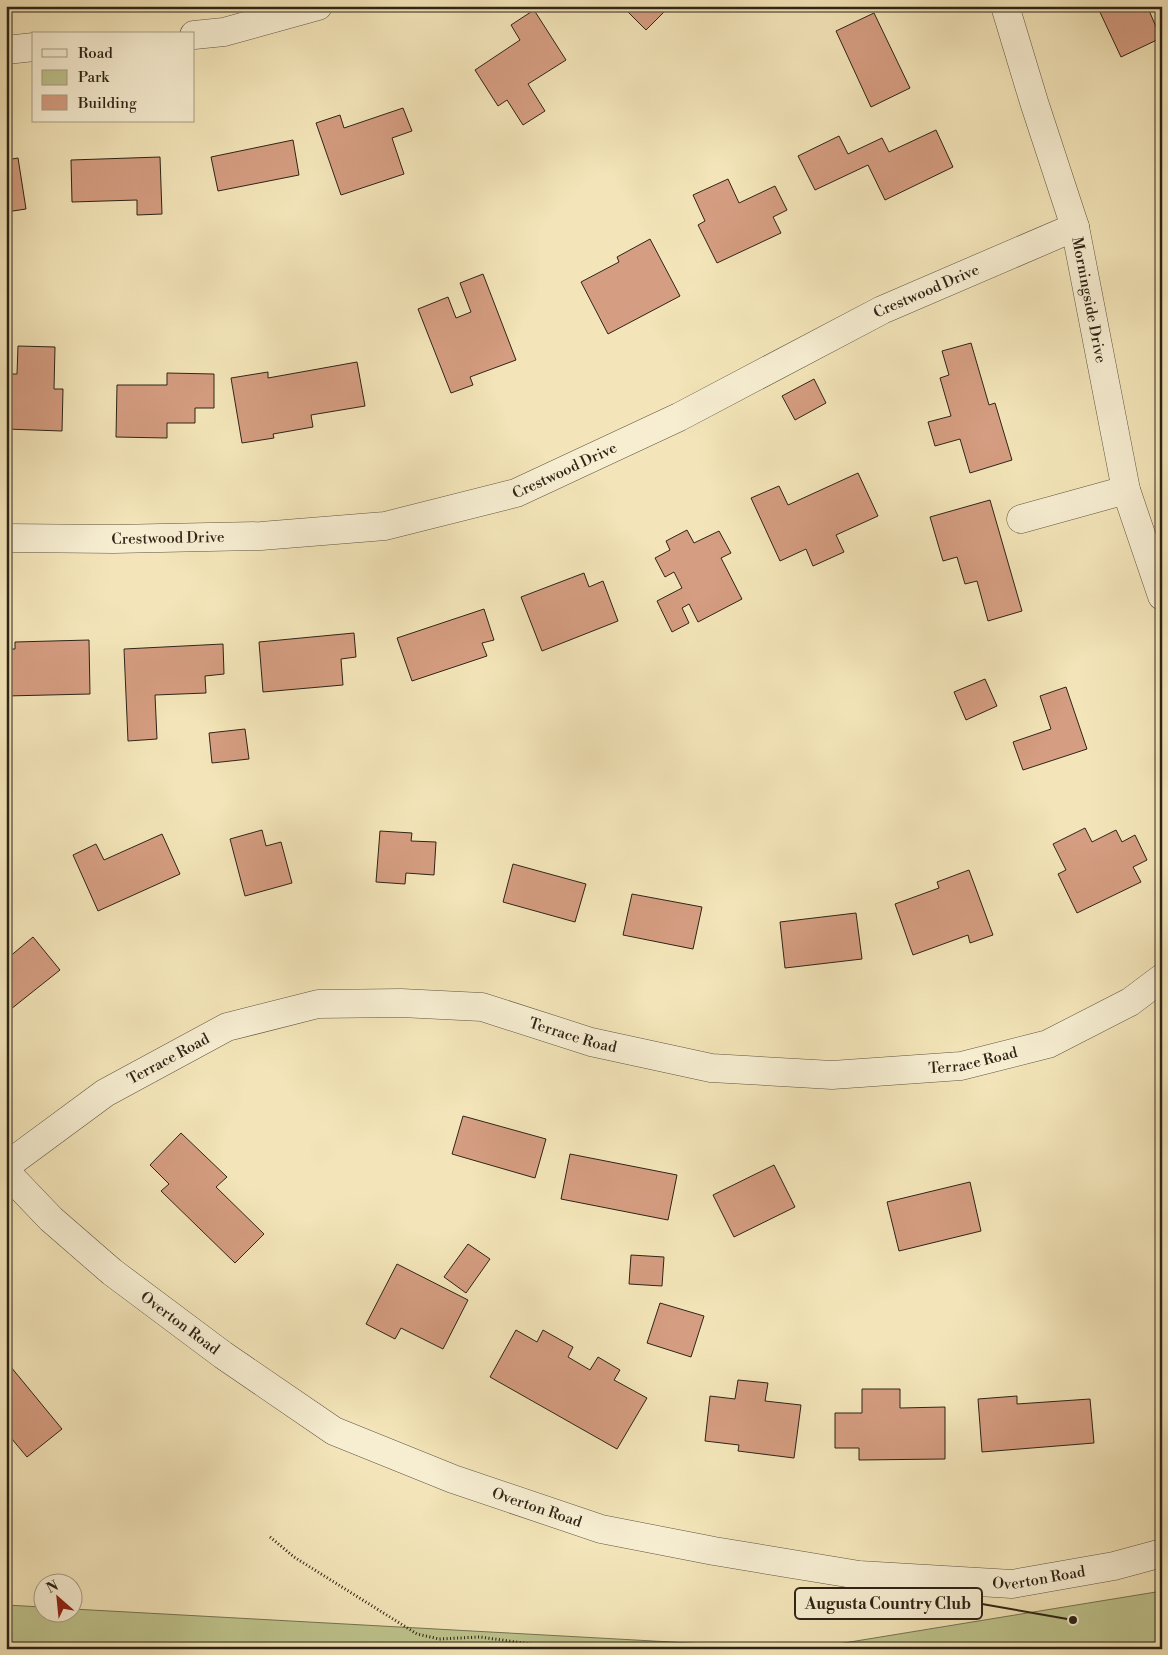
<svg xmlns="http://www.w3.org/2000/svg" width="1168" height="1655" font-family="'Libre Bodoni',serif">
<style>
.green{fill:#bec38c;stroke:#767452}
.building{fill:#d59d81;stroke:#2e2417}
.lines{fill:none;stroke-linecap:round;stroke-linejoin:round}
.minor-casing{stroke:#5f5440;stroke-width:29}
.path{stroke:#2e2417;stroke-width:3;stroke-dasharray:1 2.5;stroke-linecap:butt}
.minor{stroke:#f7eed2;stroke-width:28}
.labels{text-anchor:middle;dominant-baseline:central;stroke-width:4.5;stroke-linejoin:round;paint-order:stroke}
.street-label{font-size:15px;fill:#2e2417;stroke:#f7eed2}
.leader{fill:none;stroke:#2e2417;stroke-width:2}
.callout-dot{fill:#2e2417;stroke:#f7eed2;stroke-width:2}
.callout{fill:#f7eed2;stroke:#2e2417;stroke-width:2}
.callout-label{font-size:16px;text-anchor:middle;font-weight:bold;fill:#2e2417}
</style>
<rect width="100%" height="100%" fill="#f3e5b9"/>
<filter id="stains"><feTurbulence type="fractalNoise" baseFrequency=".004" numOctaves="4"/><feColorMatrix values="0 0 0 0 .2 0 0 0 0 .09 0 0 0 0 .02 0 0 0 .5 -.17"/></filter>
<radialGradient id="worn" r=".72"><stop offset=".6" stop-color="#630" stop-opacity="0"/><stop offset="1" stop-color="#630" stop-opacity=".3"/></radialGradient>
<g class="green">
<polygon points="1162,1591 1162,1649 807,1649"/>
<polygon points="6,1605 42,1607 42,1612 72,1612 73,1609 798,1649 6,1649"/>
</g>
<g class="building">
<polygon points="626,6 670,6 646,30 624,8"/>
<polygon points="1103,6 1147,6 1161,38 1121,57 1098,8"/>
<polygon points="534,10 566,60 528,84 545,111 523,125 507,100 498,106 475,70 520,40 511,25"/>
<polygon points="874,13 910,88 871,107 836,31"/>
<polygon points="403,108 412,131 392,138 404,174 341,195 316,123 340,115 344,128"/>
<polygon points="936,130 953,167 885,200 868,165 815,190 798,156 839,136 848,154 882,138 889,152"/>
<polygon points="293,140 299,175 218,191 211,157"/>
<polygon points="160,157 162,214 137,215 137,200 72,202 71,160"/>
<polygon points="18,158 26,209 6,212 6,160"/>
<polygon points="728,179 739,203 775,186 787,210 773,217 781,233 717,263 698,225 705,221 693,195"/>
<polygon points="650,239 680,296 608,334 581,282 619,262 617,257"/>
<polygon points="483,274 516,360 470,377 473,385 451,393 418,309 448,297 456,318 471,312 460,283"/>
<polygon points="971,343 989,405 995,403 1012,460 970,473 960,439 935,446 928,422 951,416 940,378 949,375 942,351"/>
<polygon points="18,346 55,347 54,389 63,389 62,431 6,429 6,374 17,374"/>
<polygon points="357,362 365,406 311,415 313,427 273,434 274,438 242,443 231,378 268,372 268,378"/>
<polygon points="167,373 214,374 214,408 195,408 195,423 167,423 167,438 116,437 117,385 167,385"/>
<polygon points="814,379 826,403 795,420 782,396"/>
<polygon points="858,473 878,516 836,535 844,552 813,566 806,549 780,561 751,498 779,486 788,505"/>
<polygon points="990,500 1022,611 988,621 977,581 965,584 957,557 943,561 930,517"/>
<polygon points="687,530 694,543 719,531 731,553 721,558 742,599 698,622 689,604 682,608 689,623 672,632 657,601 682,588 674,572 665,577 655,558 670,550 666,541"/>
<polygon points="584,573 589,587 603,581 618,621 542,651 521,597"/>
<polygon points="484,609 494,640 482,643 487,656 412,681 397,638"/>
<polygon points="354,633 356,657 341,659 343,685 263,692 259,642"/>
<polygon points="89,640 90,694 6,696 6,649 15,649 15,642"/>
<polygon points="223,644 224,674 205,676 206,693 155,695 157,739 128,741 124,649"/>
<polygon points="985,679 997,706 966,720 954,692"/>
<polygon points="1066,687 1087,749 1023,770 1013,742 1051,729 1040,696"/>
<polygon points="245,729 249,759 212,763 209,733"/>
<polygon points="1085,828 1092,842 1116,830 1122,842 1135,835 1147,860 1133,867 1141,882 1077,913 1058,874 1066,870 1053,844"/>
<polygon points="262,830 266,846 281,842 292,883 245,896 230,839"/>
<polygon points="380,831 412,833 411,841 436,842 434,875 406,873 405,884 376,882"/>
<polygon points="162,834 180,874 98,911 73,855 96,844 104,860"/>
<polygon points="513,864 586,884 575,922 503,902"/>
<polygon points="969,870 993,935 970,943 968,935 913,955 895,904 939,888 937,882"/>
<polygon points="632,894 702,907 693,949 623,935"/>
<polygon points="856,913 862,959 785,968 780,922"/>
<polygon points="33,937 60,970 6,1013 6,955 8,958"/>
<polygon points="463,1116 546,1139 535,1178 452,1154"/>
<polygon points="181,1133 227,1177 216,1187 264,1234 235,1263 161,1191 169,1184 150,1165"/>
<polygon points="570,1154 677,1175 668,1220 561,1199"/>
<polygon points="774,1165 795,1207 734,1237 713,1195"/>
<polygon points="970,1182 981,1231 899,1251 887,1202"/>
<polygon points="468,1244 490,1259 466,1293 444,1277"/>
<polygon points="631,1255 664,1257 662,1286 629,1284"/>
<polygon points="397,1264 468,1300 443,1349 401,1328 395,1339 366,1324"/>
<polygon points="660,1303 704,1316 691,1357 647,1343"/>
<polygon points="516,1330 537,1342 543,1330 573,1347 568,1357 590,1370 598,1357 620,1370 614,1380 647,1398 617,1449 490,1377"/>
<polygon points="6,1361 62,1429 27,1457 6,1432 6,1425 12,1420 6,1413"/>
<polygon points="738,1380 768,1383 765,1401 801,1405 794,1458 738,1451 739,1445 705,1441 710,1396 735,1399"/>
<polygon points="862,1389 900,1389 900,1408 945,1407 945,1459 859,1460 859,1448 835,1448 835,1413 862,1413"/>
<polygon points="1017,1396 1017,1404 1090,1399 1094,1443 982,1452 978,1399"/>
</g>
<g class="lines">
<g class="minor-casing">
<g id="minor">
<path id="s1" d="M 1005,6 L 1034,102 L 1075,227 L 1126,490 L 1162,596"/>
<polyline points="194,35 224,32 318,6"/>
<polyline points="6,50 34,47"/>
<polyline points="1021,519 1126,490"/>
<path id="s2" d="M 6,538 L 114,539 L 261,536 L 385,526 L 516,493 L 679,417 L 882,310 L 1075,227"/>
<path id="s3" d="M 6,1166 L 105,1093 L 227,1027 L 318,1004 L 401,1003 L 482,1007 L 591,1042 L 711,1068 L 832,1075 L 961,1066 L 1048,1044 L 1130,1002 L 1162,978"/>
<path id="s4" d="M 6,1172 L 51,1219 L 112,1272 L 223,1355 L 334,1431 L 453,1479 L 601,1529 L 714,1551 L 859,1575 L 1012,1584 L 1114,1566 L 1162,1553"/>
</g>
</g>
<polyline class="path" points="270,1537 294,1557 417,1634 439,1639 480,1637 567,1649"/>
<use href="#minor" class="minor"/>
</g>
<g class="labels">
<g class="street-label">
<text stroke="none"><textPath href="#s2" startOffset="972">Crestwood Drive</textPath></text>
<text stroke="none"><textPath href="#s1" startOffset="306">Morningside Drive</textPath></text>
<text stroke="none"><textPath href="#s2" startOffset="568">Crestwood Drive</textPath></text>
<text stroke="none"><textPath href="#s2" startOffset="162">Crestwood Drive</textPath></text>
<text stroke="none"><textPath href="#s3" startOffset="615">Terrace Road</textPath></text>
<text stroke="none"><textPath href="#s3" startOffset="195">Terrace Road</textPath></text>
<text stroke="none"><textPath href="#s3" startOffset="1020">Terrace Road</textPath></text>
<text stroke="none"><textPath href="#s4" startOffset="231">Overton Road</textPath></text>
<text stroke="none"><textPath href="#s4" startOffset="636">Overton Road</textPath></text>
<text stroke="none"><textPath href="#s4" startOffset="1146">Overton Road</textPath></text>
</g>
</g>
<path class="leader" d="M1073 1620L982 1604"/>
<circle class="callout-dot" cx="1073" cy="1620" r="5"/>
<rect class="callout" x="795" y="1588" width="187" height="31" rx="5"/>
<g class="callout-label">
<text x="888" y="1609">Augusta Country Club</text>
</g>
<rect width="1168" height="1655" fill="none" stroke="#f3e5b9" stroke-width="25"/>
<rect x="8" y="8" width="1153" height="1640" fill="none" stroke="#2e2417" stroke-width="2.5"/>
<rect x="12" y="12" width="1143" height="1630" fill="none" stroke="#2e2417"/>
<rect x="32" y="32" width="162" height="90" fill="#f7eed2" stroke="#a79d87"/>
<rect x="42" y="49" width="25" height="8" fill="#f7eed2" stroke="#a79d87"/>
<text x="78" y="58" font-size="15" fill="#2e2417">Road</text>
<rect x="42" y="70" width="25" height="15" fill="#bec38c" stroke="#a79d87"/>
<text x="78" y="82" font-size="15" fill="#2e2417">Park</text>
<rect x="42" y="95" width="25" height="15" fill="#d59d81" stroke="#a79d87"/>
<text x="78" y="108" font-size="15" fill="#2e2417">Building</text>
<g transform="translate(58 1598) rotate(333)"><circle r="24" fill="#f7eed2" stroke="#a79d87"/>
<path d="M0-4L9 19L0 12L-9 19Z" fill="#8f2418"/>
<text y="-8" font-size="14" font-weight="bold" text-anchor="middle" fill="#2e2417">N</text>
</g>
<rect width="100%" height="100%" filter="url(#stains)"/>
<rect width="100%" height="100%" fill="url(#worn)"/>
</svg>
